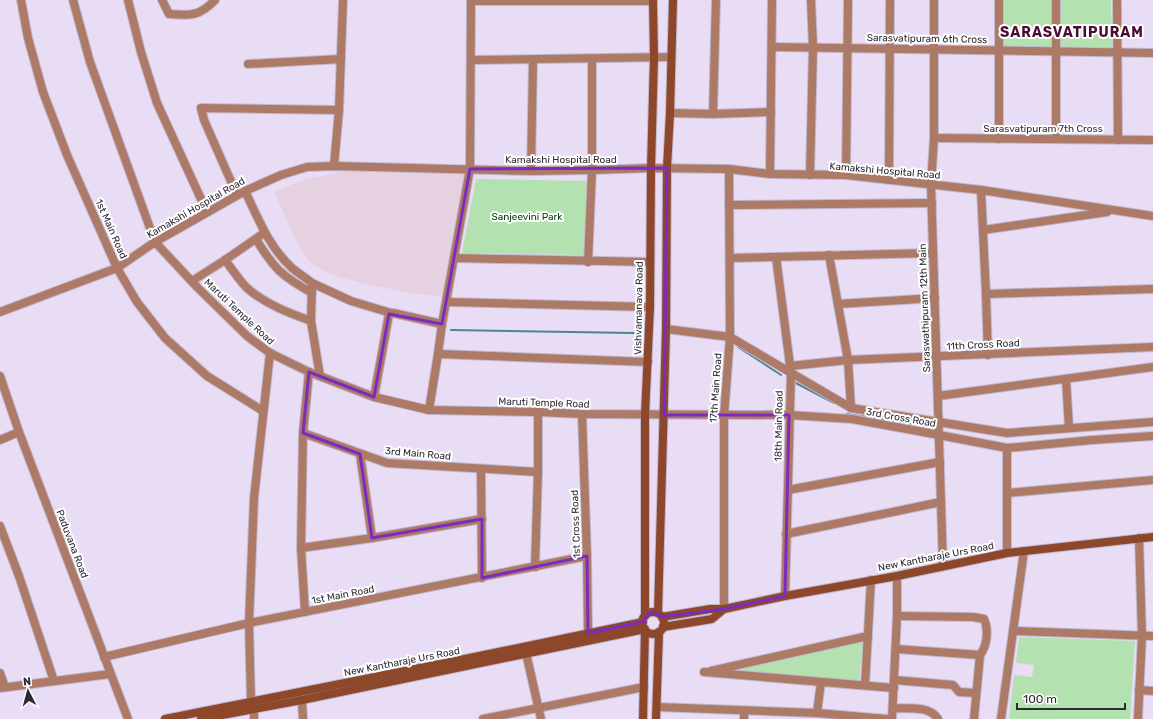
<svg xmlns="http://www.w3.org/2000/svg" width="1153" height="719" font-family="Rubik,sans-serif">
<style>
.medical{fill:#e6d1e0}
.green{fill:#b4e1b0}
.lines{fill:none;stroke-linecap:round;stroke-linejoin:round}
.stream{stroke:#458894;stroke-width:2}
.minor-casing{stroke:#c3b9ce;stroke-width:10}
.secondary-casing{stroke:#c3b9ce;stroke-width:10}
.minor{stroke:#ac7a67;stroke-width:8}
.secondary{stroke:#8d472b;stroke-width:8}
.marked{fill:none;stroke:#7b2cbf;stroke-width:3;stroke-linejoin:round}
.labels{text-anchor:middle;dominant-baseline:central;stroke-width:4;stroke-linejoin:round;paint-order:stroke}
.street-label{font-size:10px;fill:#2e2a33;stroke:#fff}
.park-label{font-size:10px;fill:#023802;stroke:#fff}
.district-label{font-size:14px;font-weight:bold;letter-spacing:1px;fill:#4a0c32;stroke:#fff}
</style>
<rect width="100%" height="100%" fill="#e8ddf5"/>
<polygon class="medical" points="352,170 465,173 443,297 409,293 362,283 329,274 310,262 299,247 274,192 303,180"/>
<g class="green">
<polygon points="1003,0 1111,0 1112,48 1003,47"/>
<polygon points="476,179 588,181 584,255 462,253"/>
<polygon points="1019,637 1135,641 1130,719 1009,719 1014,675 1032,677 1034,665 1016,663"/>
<polygon points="863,641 859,681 727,670"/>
</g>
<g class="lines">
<g class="stream">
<polyline points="451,330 634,333"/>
<polyline points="738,347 781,375"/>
<polyline points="792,381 834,403"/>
<polyline points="847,414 933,427"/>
</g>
<g class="minor-casing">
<g id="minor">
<polyline points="21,0 28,38 43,92 67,155 117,268 137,302 165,338 207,376 263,411"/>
<polyline points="73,0 90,62 155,242 198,288 247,336 270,353 309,372 374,397 429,410 538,412 582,414 789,415 852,419 918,431 1007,448 1092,440 1153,436"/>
<polyline points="128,0 141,52 157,103 207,212"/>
<path d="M 162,0 L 169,14 C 190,16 200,16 215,0"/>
<polyline points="934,0 934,138 931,185 943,566"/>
<polyline points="999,0 999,139"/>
<polyline points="1117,0 1118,140"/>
<polyline points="471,1 653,1"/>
<polyline points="772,47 1153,53"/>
<polyline points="471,60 671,57"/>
<polyline points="248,64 341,59"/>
<polyline points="670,113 713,114 771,112"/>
<polyline points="713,114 716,0"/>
<polyline points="934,138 1153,140"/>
<polyline points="1056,139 1056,0"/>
<polyline points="334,166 339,110 343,0"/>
<polyline points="531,171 533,60"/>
<polyline points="770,174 772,0"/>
<polyline points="810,175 813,47 811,0"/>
<polyline points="846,175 848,0"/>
<polyline points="889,180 890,0"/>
<polyline points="981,190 986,294 988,355"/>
<path d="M 245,191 C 258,218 269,247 292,268 C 298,273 306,278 312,283 L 311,321 L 320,376"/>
<polyline points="237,195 204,120 201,108 339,110"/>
<polyline points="729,205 932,203"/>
<polyline points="983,230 1107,212"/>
<path d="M 256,239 C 274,269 282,276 312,293"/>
<polyline points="829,255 848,360 851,408"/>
<polyline points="776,257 791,373 785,596"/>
<polyline points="454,258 650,262"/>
<polyline points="730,258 933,253"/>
<path d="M 225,260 C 232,269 239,280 247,288 C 265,304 289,313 311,321"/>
<polyline points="588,262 592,170 592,59"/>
<polyline points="192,281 225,260 264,233"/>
<polyline points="312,283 351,301 391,313"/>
<polyline points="986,294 1153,289"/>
<polyline points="446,302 650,307"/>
<polyline points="838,304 935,298"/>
<polyline points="0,312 117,268 155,242 245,191 281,175 307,167 334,166 531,171 592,170 651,168 729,169 770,174 846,175 981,190 1153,216"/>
<polyline points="666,329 730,337 851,408 1007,433 1153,422"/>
<polyline points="438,354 648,362"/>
<polyline points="790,366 848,360 1153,347"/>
<polyline points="0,376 19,432 128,719"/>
<polyline points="1066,379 1069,428"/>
<polyline points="938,396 1153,367"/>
<polyline points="374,397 389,314 393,313 442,324"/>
<polyline points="429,410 438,354 442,324 470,169 471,0"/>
<polyline points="582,414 587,556 588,633"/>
<polyline points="303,433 387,463 538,472"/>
<polyline points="0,440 19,432"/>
<polyline points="360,454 372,538"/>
<polyline points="481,469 482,578"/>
<polyline points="788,490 940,462"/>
<polyline points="1008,493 1153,480"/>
<polyline points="0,526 19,576 54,681"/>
<polyline points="786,534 941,502"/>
<polyline points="301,548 372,538 482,519"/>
<polyline points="1007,553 1007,448"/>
<polyline points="535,567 538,472 538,412"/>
<polyline points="724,609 724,416 730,337 729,169"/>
<polyline points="305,612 301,548 303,433 309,372"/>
<path d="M 897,616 L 973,617 L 984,619 C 989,630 987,646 980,655"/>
<polyline points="1013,631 1153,636"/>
<polyline points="896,649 980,655 974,719"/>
<polyline points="526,653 541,719"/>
<polyline points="104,657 249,623 587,556"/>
<polyline points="711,671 868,636"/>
<polyline points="704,672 894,688"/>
<polyline points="0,673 5,687"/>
<polyline points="894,680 953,685 959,692 976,693"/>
<polyline points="865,685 871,580"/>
<polyline points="0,688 110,674"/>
<polyline points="1139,690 1153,691"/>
<polyline points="302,700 303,719"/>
<polyline points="657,707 817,713 887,719"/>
<path d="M 893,708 C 908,709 929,705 938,719"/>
<polyline points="817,713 821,682"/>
<polyline points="254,719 254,709 251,702 249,623 254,498 270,353"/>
<polyline points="483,719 644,687"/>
<polyline points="744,719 744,711"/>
<polyline points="892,719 897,616 897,576"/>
<polyline points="1001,719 1024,551"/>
<polyline points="1138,719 1142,636 1139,538"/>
</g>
</g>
<g class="secondary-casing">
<g id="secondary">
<circle cx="653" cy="623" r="11"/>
<polyline points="658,613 666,329 667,168 670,113 673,0"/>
<polyline points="645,616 645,415 650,307 651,168 654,57 653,0"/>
<polyline points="662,617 710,609 724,609 785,596 897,576 1007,553 1153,537"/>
<polyline points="663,627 712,619 724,609"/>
<polyline points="165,719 455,661 643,622"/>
<polyline points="201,719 302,700 645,629 643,719"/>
<polyline points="656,719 659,632"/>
</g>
</g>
<use href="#minor" class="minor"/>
<use href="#secondary" class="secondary"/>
</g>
<path class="marked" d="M 667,168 L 664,415 L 789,415 L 785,596 L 724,609 L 662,617 L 655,612 L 648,614 L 643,622 L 588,633 L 587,556 L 482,578 L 482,519 L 372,538 L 360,454 L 303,433 L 309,372 L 374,397 L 389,314 L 442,324 L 470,169 Z"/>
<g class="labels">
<g class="street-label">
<text transform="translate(927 39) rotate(1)">Sarasvatipuram 6th Cross</text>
<text x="1043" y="129">Sarasvatipuram 7th Cross</text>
<text x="561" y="160">Kamakshi Hospital Road</text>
<text transform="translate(885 171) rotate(5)">Kamakshi Hospital Road</text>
<text transform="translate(196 208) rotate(-30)">Kamakshi Hospital Road</text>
<text transform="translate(111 229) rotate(66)">1st Main Road</text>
<text transform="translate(639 308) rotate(-89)">Vishvamanava Road</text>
<text transform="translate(925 308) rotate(-92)">Saraswathipuram 12th Main</text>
<text transform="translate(239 312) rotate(43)">Maruti Temple Road</text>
<text transform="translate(983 345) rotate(-3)">11th Cross Road</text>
<text transform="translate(716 388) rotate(-86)">17th Main Road</text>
<text transform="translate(544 403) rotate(2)">Maruti Temple Road</text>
<text transform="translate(901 418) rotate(10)">3rd Cross Road</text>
<text transform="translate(779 426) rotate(-89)">18th Main Road</text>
<text transform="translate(418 454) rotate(5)">3rd Main Road</text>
<text transform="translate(576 524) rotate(-92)">1st Cross Road</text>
<text transform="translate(72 544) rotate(69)">Paduvana Road</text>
<text transform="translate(936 557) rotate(-11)">New Kantharaje Urs Road</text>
<text transform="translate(343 595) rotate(-11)">1st Main Road</text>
<text transform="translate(402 662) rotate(-11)">New Kantharaje Urs Road</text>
</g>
<g class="park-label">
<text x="527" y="217">Sanjeevini Park</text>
</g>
<g class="district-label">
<text x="1072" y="32">SARASVATIPURAM</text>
</g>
</g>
<g transform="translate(28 691) rotate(354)" stroke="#ffffff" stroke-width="3" paint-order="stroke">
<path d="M0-3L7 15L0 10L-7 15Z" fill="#2e2a33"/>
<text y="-6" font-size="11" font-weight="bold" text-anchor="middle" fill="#2e2a33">N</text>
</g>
<path d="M1017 703v6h108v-6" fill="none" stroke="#2e2a33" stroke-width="2"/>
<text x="1023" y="703" font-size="12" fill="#2e2a33" stroke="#ffffff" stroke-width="3" paint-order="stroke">100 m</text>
</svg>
